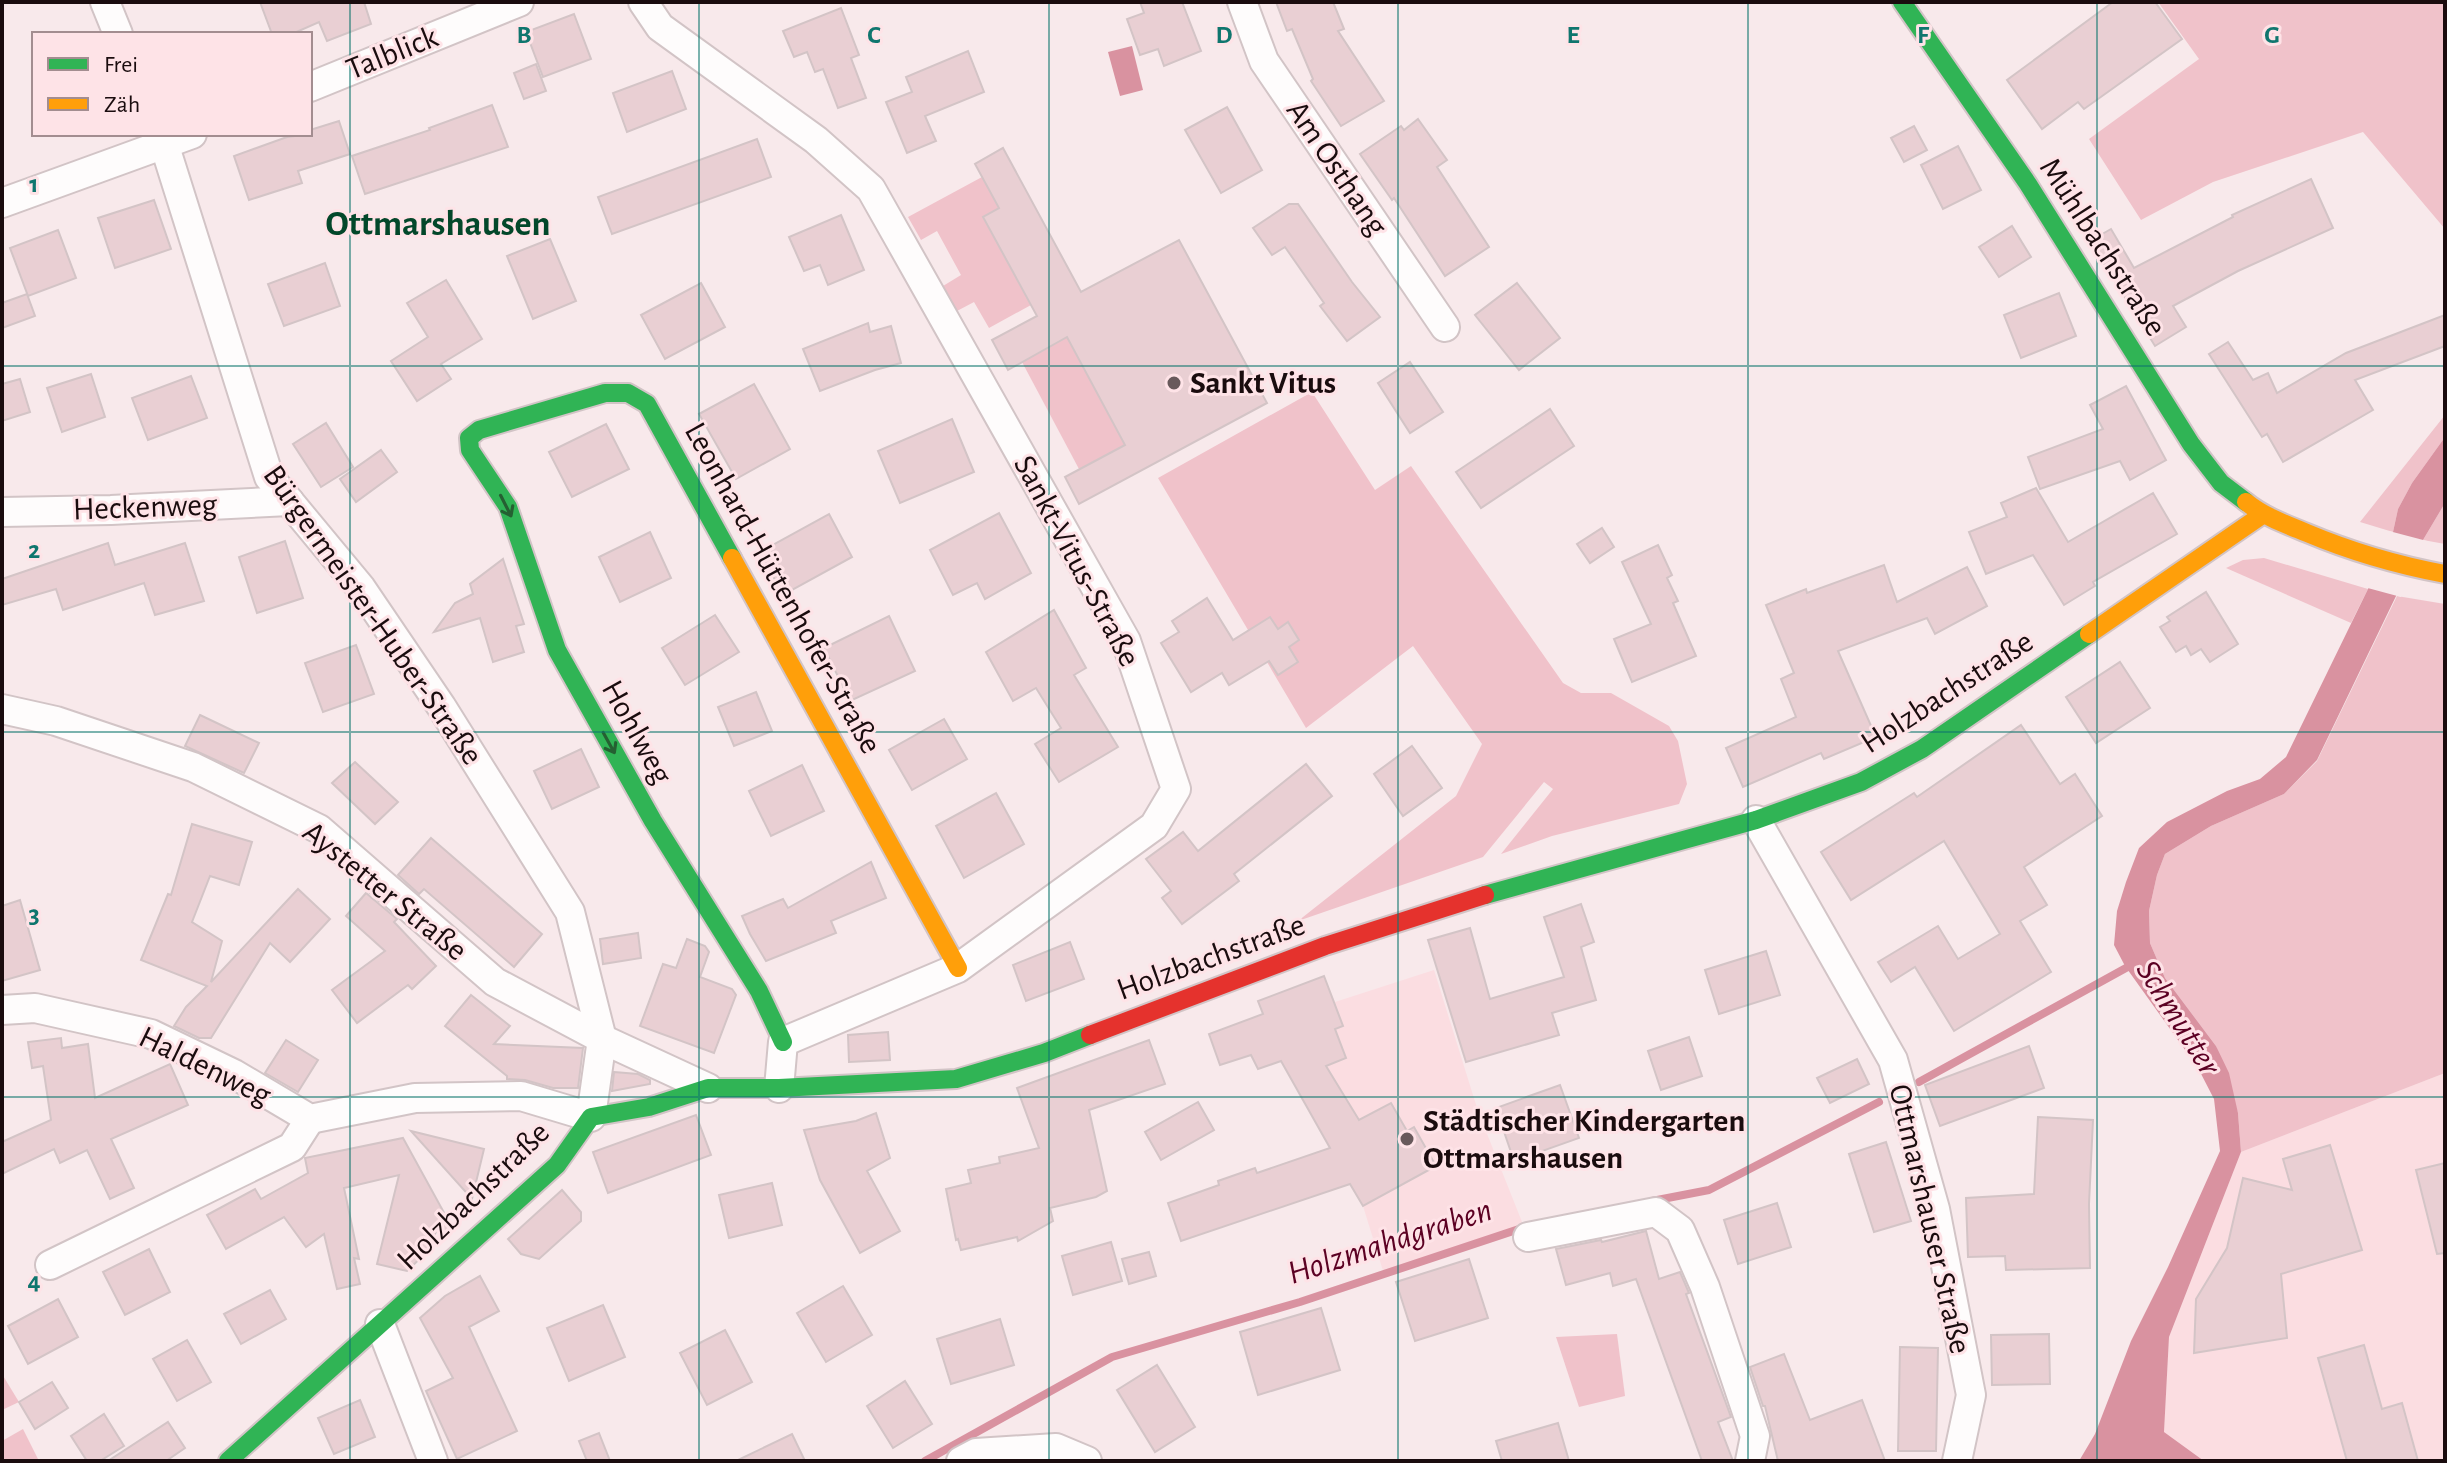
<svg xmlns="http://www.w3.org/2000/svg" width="2447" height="1463" font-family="'Alegreya Sans',sans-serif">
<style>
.built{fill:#fbdde1}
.green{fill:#f0c2ca}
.water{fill:#d992a0}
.pier{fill:#f8e9eb}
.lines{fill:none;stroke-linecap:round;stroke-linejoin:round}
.stream{stroke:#d992a0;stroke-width:8}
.building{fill:#e9cfd3;stroke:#d3c4c6;stroke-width:2}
.street-casing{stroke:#d2c4c6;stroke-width:32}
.fast-casing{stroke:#d2c4c6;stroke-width:22}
.slow-casing{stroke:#d2c4c6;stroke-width:22}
.jam-casing{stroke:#d2c4c6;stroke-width:22}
.street{stroke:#fefcfc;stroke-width:28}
.fast{stroke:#30b455;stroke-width:18}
.slow{stroke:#ff9f0a;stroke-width:18}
.jam{stroke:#e5322d;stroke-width:18}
.oneway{stroke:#256032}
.grid{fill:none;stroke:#0f766e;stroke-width:2;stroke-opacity:0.55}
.poi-dot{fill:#68595b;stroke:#fee3e7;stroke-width:3}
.labels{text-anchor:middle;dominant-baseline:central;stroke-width:6;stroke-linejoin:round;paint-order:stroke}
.street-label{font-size:32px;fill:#1a0c0e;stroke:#fee3e7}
.poi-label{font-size:32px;font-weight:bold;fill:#1a0c0e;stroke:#fee3e7;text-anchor:start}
.water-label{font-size:34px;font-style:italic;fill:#5c0123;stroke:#fee3e7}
.quarter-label{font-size:36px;font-weight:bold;fill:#03472a;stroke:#fee3e7}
.grid-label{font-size:26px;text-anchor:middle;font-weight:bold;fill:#0f766e;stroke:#fee3e7;stroke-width:6;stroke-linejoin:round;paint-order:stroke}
</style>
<rect width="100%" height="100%" fill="#f8e9eb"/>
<g class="built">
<polygon points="1434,970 1478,1111 1524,1227 1384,1274 1363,1206 1292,1081 1302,1075 1277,1049 1258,1001 1324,976 1335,1002"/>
<polygon points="2445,1073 2445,1461 2204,1461 2164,1432 2169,1337 2241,1152"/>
</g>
<g class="green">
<polygon points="2158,2 2445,2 2445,229 2363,132 2213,182 2141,220 2089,139 2199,59"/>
<polygon points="982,177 999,208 1031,305 989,328 974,302 957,311 943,286 961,275 937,231 921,240 908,217"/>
<polygon points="1067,337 1125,445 1079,469 1022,362"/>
<polygon points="1312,392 1375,490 1411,466 1563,683 1581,693 1611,693 1669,726 1678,741 1687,784 1679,804 1552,836 1501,854 1553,789 1544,782 1483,857 1298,921 1456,796 1482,744 1413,646 1306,728 1158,478"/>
<polygon points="2445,415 2445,437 2412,483 2398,509 2393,532 2360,522"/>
<polygon points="2445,503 2445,544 2423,540"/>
<polygon points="2264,558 2368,589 2351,623 2226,568 2243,560"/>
<polygon points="2397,596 2445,604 2445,1073 2241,1152 2238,1113 2216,1046 2165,978 2150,943 2149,911 2157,875 2165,854 2211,826 2284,794 2317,761"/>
<polygon points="1617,1334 1625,1396 1579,1407 1556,1337"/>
<polygon points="2,1374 19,1402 2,1410"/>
<polygon points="23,1429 39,1461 2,1461 2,1441"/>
</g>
<g class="water">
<polygon points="1132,46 1143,90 1120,96 1108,52"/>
<polygon points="2445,437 2445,503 2423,540 2317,760 2284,794 2211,826 2165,854 2157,875 2149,911 2150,943 2165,978 2216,1046 2229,1073 2238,1113 2241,1152 2169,1337 2164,1432 2204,1461 2079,1461 2095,1434 2131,1341 2168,1267 2220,1151 2214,1099 2198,1068 2125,966 2114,945 2117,911 2126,882 2139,848 2167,822 2227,791 2260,779 2286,757 2368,589 2393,532 2398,509 2412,483"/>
</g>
<polygon class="pier" points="2389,531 2427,541 2401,597 2364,587"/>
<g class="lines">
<g class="stream">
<polyline points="1919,1082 2135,963"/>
<polyline points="1652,1201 1709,1190 1879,1102"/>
<polyline points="925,1461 1112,1357 1300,1302 1525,1227"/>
</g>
</g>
<g class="building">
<polygon points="260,2 364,2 371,24 327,41 319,22 292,34 272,34"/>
<polygon points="1140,2 1182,2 1201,51 1164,66 1158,49 1140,55 1127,19 1144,13"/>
<polygon points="1276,2 1333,2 1344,29 1338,31 1384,101 1341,126 1311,81 1313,79 1292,29 1287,31"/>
<polygon points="2113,2 2155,2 2182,39 2084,109 2078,102 2042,129 2007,80"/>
<polygon points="841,8 859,55 851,58 866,98 838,108 823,69 815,72 807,52 794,57 783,31"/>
<polygon points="574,14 591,59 543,77 526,32"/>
<polygon points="968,51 984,92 925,116 936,141 907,153 886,102 912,92 906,77"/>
<polygon points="536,64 546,91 524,99 514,73"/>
<polygon points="672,71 686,109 627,132 613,93"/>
<polygon points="492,105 508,147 365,194 352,156 430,130 429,128"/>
<polygon points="1227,107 1262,170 1221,193 1185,130"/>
<polygon points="1418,119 1447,160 1437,167 1489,247 1445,276 1394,198 1392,200 1360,154 1401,126 1404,130"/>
<polygon points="339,121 350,154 298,171 302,183 249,200 234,156 287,137 310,134 310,130"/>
<polygon points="1914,126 1927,150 1904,162 1891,138"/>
<polygon points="757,139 771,177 612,234 598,197"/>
<polygon points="1958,146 1981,190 1943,209 1921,165"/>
<polygon points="1003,148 1081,292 1179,240 1267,403 1079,504 1065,477 1125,445 1067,337 1008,370 992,340 1037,316 983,217 999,208 975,164"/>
<polygon points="2311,179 2333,228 2238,271 2173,306 2186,327 2155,346 2090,241 2111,229 2134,268 2233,217 2232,215"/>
<polygon points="154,200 171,249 115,268 98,218"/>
<polygon points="1289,204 1298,204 1352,282 1380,317 1347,341 1320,306 1324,303 1285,247 1272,255 1253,228"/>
<polygon points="841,215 864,270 828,285 820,265 804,271 789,237"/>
<polygon points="2012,226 2031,257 1999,277 1979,247"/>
<polygon points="58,230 76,278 28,296 10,248"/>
<polygon points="550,239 576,301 533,319 507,256"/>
<polygon points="325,263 340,306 284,326 268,284"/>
<polygon points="446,280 482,339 441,364 451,379 417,401 391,361 428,337 407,303"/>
<polygon points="701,283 725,327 665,359 641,315"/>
<polygon points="1517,283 1560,338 1519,370 1475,315"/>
<polygon points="2059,293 2076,336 2021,358 2004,315"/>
<polygon points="27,294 35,316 2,328 2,303"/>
<polygon points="2445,315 2445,346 2355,380 2373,410 2283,462 2267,434 2262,437 2209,354 2228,342 2253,380 2268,373 2277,393 2346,353"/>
<polygon points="868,323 870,332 891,326 901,363 875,370 820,391 803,349"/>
<polygon points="1410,362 1443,412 1410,433 1378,383"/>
<polygon points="91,374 105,417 62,432 47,388"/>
<polygon points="191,376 207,418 148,440 132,398"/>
<polygon points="20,379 30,412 2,421 2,384"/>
<polygon points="754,384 790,449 736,479 699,414"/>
<polygon points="2126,386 2166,460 2130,480 2120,461 2040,489 2028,457 2103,429 2090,405"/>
<polygon points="1550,409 1574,446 1481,508 1456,472"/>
<polygon points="952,419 974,472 900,503 878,451"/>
<polygon points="326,423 353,467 321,487 293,444"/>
<polygon points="606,424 629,469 572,497 549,452"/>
<polygon points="381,450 397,472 356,502 340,479"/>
<polygon points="2036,488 2068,542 2153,493 2177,534 2093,582 2095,586 2064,605 2033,555 1986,574 1969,532 2007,517 2001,503"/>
<polygon points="999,513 1031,573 985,599 977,583 953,595 930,550"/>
<polygon points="829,514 852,557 783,595 760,552"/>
<polygon points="1602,528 1614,547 1590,563 1577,544"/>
<polygon points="650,532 671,578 620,602 599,557"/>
<polygon points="285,541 303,598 257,613 239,557"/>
<polygon points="108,543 115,565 185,543 204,601 155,615 144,583 63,610 56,589 2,605 2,579"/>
<polygon points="1658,545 1672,575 1667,578 1678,601 1673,603 1696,656 1632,682 1614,639 1651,624 1622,562"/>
<polygon points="503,559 524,624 516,626 524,652 493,662 480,618 434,632 455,603 473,594 470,584"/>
<polygon points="1884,565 1897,602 1967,567 1987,606 1935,634 1927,618 1838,651 1876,737 1824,759 1821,753 1743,787 1726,748 1796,717 1781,679 1794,673 1766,605 1806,589 1807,593"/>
<polygon points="2206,592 2238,644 2210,662 2201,649 2191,655 2186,646 2176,652 2160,627 2170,621 2167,617"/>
<polygon points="1207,598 1233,640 1270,617 1278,629 1288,622 1299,640 1289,647 1298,662 1278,675 1269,661 1229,685 1222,673 1191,692 1161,643 1179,632 1172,621"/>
<polygon points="1054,610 1086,668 1074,675 1118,747 1059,782 1035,744 1061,728 1036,688 1013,701 986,652"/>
<polygon points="715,615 739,652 685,685 662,648"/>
<polygon points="889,616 915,671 850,701 824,648"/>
<polygon points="356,645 374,694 323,712 305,663"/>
<polygon points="2120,662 2150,708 2096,743 2066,697"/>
<polygon points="756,692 772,731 734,746 718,707"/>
<polygon points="200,715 259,743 244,773 185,746"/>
<polygon points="944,719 967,759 912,790 889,750"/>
<polygon points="2021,725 2060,784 2075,774 2102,816 2024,867 2047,905 2020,921 2051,972 1954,1031 1915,967 1891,982 1878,962 1938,926 1958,959 2000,934 1944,841 1851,900 1821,852 1914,793 1917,797"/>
<polygon points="1412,746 1442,788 1403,816 1374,774"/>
<polygon points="581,749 599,787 552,809 534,771"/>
<polygon points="355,762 398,802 375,824 332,783"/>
<polygon points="1306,764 1332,796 1234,874 1239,881 1182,924 1162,898 1171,891 1146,859 1183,832 1198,851"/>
<polygon points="802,765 824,811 771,836 749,791"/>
<polygon points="996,793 1024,844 964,878 936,826"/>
<polygon points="192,824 252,842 239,885 210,876 192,922 222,941 211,982 298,889 330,919 290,962 270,943 211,1038 199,1038 174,1026 186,1007 207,986 141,960 168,894 171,895"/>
<polygon points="431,838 542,934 514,967 424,889 419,894 398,875"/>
<polygon points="871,862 886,898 831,921 836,933 766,961 750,934 742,916 783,899 788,908"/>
<polygon points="366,893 397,919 394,922 436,966 412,989 408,985 357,1023 332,990 385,951 346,916"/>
<polygon points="20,900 40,970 2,981 2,906"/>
<polygon points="1581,904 1594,942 1581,947 1596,1000 1552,1013 1559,1035 1466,1062 1428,940 1470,928 1490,999 1564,977 1544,917"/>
<polygon points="638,933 641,958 603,964 600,939"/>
<polygon points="687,939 705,946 709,952 700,977 732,989 736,995 714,1053 640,1026 663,964 676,968"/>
<polygon points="1070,942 1084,979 1026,1001 1013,965"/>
<polygon points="1766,951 1780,995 1719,1014 1705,970"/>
<polygon points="1324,976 1343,1026 1335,1029 1346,1058 1326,1066 1359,1120 1391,1103 1407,1131 1414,1127 1436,1166 1363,1206 1350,1184 1181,1241 1168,1203 1219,1185 1218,1181 1255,1168 1257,1173 1330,1148 1281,1061 1258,1069 1251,1055 1220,1065 1209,1034 1263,1014 1258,1001"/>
<polygon points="471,995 510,1026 494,1044 583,1048 578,1088 553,1088 525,1080 507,1079 507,1076 445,1026"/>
<polygon points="888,1032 890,1060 849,1062 848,1035"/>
<polygon points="1689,1037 1702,1076 1661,1090 1648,1051"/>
<polygon points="61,1038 62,1048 88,1044 95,1098 170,1064 188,1105 111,1139 134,1188 110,1199 87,1150 60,1163 54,1149 2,1174 2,1142 51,1120 43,1066 32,1068 28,1042"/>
<polygon points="286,1040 318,1060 298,1092 265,1073"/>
<polygon points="1149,1040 1165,1084 1089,1110 1107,1191 1096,1197 1050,1208 1053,1221 1018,1241 1017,1237 961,1250 958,1239 956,1240 946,1189 971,1183 968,1170 1000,1163 999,1157 1039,1148 1017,1088"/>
<polygon points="2029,1046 2044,1088 1940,1126 1925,1085"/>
<polygon points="1857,1059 1869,1084 1830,1103 1817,1078"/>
<polygon points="614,1072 638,1074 650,1080 650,1084 612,1091"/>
<polygon points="1560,1085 1579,1138 1514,1161 1496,1108"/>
<polygon points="1198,1102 1214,1130 1161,1160 1145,1132"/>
<polygon points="876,1113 890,1158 867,1171 900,1231 860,1253 820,1180 804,1130 856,1121"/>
<polygon points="696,1115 711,1155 608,1193 593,1152"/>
<polygon points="2038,1117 2093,1120 2089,1204 2090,1268 2006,1270 2005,1256 1968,1257 1966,1198 2034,1194"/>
<polygon points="411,1131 484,1149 472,1199"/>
<polygon points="403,1138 453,1229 447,1234 436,1231 431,1248 407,1271 377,1264 399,1175 344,1188 359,1259 354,1258 360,1284 337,1289 324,1234 306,1247 284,1217 226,1249 207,1215 255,1189 261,1199 308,1173 305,1158"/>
<polygon points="1886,1142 1911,1221 1874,1232 1849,1154"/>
<polygon points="2330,1145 2362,1250 2281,1274 2287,1338 2194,1353 2196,1299 2227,1248 2243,1178 2292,1190 2283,1159"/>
<polygon points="2445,1163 2445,1253 2437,1254 2416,1170"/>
<polygon points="772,1183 782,1225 729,1238 719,1195"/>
<polygon points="562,1190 581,1212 581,1221 539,1259 521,1254 508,1239"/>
<polygon points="1777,1203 1791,1247 1738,1264 1724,1220"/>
<polygon points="1646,1231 1659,1279 1680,1272 1689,1293 1686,1294 1731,1417 1718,1422 1733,1461 1702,1461 1636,1279 1613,1286 1610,1273 1566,1285 1556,1249 1601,1240 1602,1242"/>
<polygon points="1111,1242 1122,1281 1073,1295 1062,1256"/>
<polygon points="149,1249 170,1292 125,1315 103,1272"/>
<polygon points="1149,1252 1156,1276 1129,1284 1122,1259"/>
<polygon points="1469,1259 1488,1318 1415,1341 1396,1282"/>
<polygon points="480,1276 499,1311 469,1327 517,1431 457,1459 426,1391 453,1378 420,1318 445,1296"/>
<polygon points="843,1286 872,1335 826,1362 797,1313"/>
<polygon points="270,1290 286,1319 241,1344 224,1314"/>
<polygon points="58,1299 78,1337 28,1364 8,1326"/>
<polygon points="603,1305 625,1357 569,1381 547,1328"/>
<polygon points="1321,1308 1340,1370 1258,1395 1240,1332"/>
<polygon points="1000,1319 1014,1365 951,1384 937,1339"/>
<polygon points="725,1330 752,1382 707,1405 680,1353"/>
<polygon points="2049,1334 2050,1384 1992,1385 1991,1335"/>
<polygon points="187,1340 211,1382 177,1401 153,1359"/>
<polygon points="2364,1345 2382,1409 2402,1403 2418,1461 2347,1461 2318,1358"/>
<polygon points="1900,1347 1938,1348 1936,1451 1898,1451"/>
<polygon points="1784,1354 1810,1420 1862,1400 1885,1461 1778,1461 1765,1406 1763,1406 1750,1367"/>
<polygon points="1157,1365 1195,1427 1155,1452 1117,1390"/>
<polygon points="905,1381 932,1424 893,1448 867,1406"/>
<polygon points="52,1382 68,1408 35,1429 19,1402"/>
<polygon points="360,1400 375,1437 334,1454 318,1418"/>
<polygon points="104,1414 124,1446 100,1461 87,1461 71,1436"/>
<polygon points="168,1422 185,1448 166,1461 108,1461"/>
<polygon points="1558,1423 1569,1461 1502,1461 1496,1441"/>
<polygon points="599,1433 610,1461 587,1461 579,1441"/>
<polygon points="792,1434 805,1461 736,1461"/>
</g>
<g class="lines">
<g class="street-casing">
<g id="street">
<polyline points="105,2 118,34"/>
<polyline points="643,2 660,27 816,140 871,189 1126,641 1176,789 1154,826 958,968 783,1042 779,1088"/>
<polyline points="1242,2 1264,61 1445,327"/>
<polyline points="310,87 519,2"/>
<polyline points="2,203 192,134"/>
<polyline points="2,512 111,510 289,501"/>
<polyline points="2,709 56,721 193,767 319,829 495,982 602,1039 708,1088"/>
<polyline points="1756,820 1893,1060 1935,1209 1971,1395 1957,1461"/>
<polyline points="2,1010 35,1008 151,1034 234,1074 310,1119 415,1098 521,1096 591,1117 602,1039 570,912 441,706 361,588 269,477 161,134"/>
<polyline points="1528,1237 1656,1212 1680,1230 1705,1287 1755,1436 1750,1461"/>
<polyline points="50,1265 292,1147 310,1119"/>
<polyline points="380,1324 433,1461"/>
<polyline points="961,1461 976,1453 1056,1448 1087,1461"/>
</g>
</g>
<g class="fast-casing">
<g id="fast">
<polyline points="1902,2 2028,184 2191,444 2221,483 2246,502"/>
<polyline points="732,558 647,404 628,393 605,393 479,430 469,438 470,450 508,507 557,650 653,821 759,991 783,1042"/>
<polyline points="1485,895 1756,820 1861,782 1922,749 2089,634"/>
<polyline points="228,1461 557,1165 591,1117 649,1107 708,1088 779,1088 956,1079 1044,1053 1090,1035"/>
</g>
</g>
<g class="slow-casing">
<g id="slow">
<path d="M 2246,502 C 2265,517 2285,524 2307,533 C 2352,552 2397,565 2445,574"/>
<polyline points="732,558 958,968"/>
<polyline points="2089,634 2262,515"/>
</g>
</g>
<g class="jam-casing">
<polyline id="jam" points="1090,1035 1325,946 1485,895"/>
</g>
<use href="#street" class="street"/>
<use href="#fast" class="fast"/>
<use href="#slow" class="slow"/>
<use href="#jam" class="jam"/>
</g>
<defs><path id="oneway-shaft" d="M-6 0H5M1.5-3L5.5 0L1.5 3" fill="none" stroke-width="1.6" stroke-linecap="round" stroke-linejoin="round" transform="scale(2)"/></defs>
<g class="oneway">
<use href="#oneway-shaft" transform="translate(506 506) rotate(63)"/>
<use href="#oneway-shaft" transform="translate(609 743) rotate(61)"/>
</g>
<path class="grid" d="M 350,2 L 350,1461M 699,2 L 699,1461M 1049,2 L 1049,1461M 1398,2 L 1398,1461M 1748,2 L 1748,1461M 2097,2 L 2097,1461M 2,366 L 2445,366M 2,732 L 2445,732M 2,1097 L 2445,1097"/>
<g class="poi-dot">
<circle cx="1174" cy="383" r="8"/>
<circle cx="1407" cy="1139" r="8"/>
</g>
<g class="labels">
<g class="street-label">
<text transform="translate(392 53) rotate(-22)">Talblick</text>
<text transform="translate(1337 168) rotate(56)">Am Osthang</text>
<text transform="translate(2103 247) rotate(57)">Mühlbachstraße</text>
<text transform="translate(145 507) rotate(-2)">Heckenweg</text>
<text transform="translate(1077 561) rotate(62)">Sankt-Vitus-Straße</text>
<text transform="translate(783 588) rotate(61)">Leonhard-Hüttenhofer-Straße</text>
<text transform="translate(373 615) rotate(55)">Bürgermeister-Huber-Straße</text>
<text transform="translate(1947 692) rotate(-33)">Holzbachstraße</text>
<text transform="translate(637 732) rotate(61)">Hohlweg</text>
<text transform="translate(385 891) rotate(39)">Aystetter Straße</text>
<text transform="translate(1211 957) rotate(-20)">Holzbachstraße</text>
<text transform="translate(205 1066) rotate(26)">Haldenweg</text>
<text transform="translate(473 1196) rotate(-44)">Holzbachstraße</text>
<text transform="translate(1930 1219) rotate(77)">Ottmarshauser Straße</text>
</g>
<g class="poi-label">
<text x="1190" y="383">Sankt Vitus</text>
<text x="1423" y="1121">Städtischer Kindergarten<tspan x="1423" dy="37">Ottmarshausen</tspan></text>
</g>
<g class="water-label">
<text transform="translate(2178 1018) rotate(58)">Schmutter</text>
<text transform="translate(1390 1242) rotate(-18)">Holzmahdgraben</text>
</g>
<g class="quarter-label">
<text x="438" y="224">Ottmarshausen</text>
</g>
</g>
<g class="grid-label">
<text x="524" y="43">B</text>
<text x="874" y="43">C</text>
<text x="1224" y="43">D</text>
<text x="1573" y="43">E</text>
<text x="1923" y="43">F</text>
<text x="2272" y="43">G</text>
<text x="34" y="192">1</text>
<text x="34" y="558">2</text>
<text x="34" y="923">3</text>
<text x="34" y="1289">4</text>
</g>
<rect width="2447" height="1463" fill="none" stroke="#1a0c0e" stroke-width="8"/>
<rect x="32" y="32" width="280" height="104" fill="#fee3e7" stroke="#a38d90" stroke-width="2"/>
<rect x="48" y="58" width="40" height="12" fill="#30b455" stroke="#a38d90" stroke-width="2"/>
<text x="104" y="72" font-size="24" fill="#1a0c0e">Frei</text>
<rect x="48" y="98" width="40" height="12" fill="#ff9f0a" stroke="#a38d90" stroke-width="2"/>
<text x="104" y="112" font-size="24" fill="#1a0c0e">Zäh</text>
</svg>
